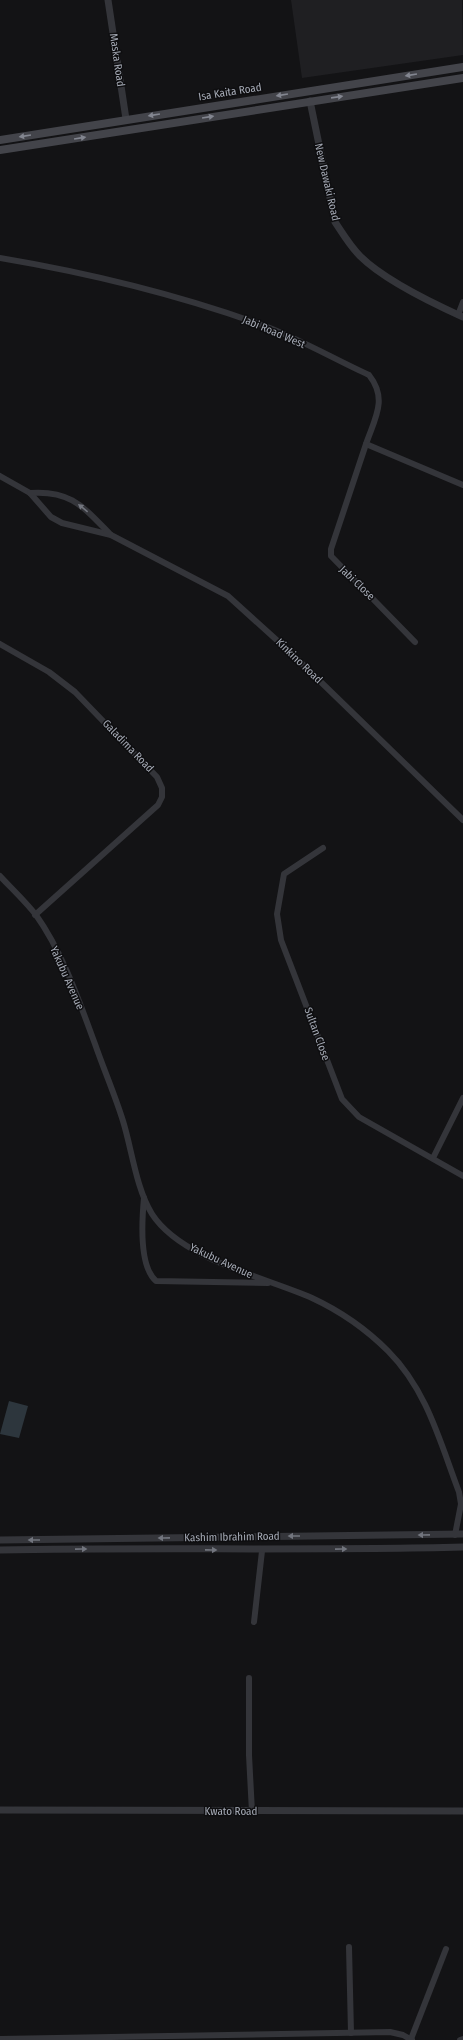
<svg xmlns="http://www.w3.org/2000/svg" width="463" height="2040" font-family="'Fira Sans Condensed',sans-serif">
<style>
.built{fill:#1f1f22}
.water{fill:#2d363d}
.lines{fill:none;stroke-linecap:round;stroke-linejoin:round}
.minor{stroke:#34353a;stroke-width:6}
.tertiary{stroke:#34353a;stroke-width:7}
.secondary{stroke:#43444a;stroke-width:8}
.oneway{fill:#838690}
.oneway2{fill:#72757e}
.labels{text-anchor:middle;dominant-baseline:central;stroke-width:3;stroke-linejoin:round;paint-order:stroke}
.street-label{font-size:11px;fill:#a5aab5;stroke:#0e0e10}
</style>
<rect width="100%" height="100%" fill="#131315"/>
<polygon class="built" points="291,0 462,0 463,55 302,78"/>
<polygon class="water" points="9,1401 28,1406 19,1438 0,1434"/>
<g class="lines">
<g class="minor">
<path d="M 0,258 C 89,273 176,294 262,325 C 298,338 334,359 369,375 C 388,399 375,418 366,444 L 463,485"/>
<polyline points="458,315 463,302"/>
<polyline points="366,444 331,549 331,556 415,642"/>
<polyline points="0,476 30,493 51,517 62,523 111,535 228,596 291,653 463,820"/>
<path d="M 30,493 C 72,490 84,508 111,535"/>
<polyline points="0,644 49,672 75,692 157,777 162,788 162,797 158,805 35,915"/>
<polyline points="323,848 284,874 277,914 281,940 342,1099 359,1117 463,1176"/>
<path d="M 0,876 C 12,889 25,901 36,915 C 63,953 79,1001 95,1044 C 104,1070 115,1095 123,1121 C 132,1150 136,1188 152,1214 C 181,1259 264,1277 312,1298 C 340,1311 367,1330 388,1351 C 427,1390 440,1442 459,1492 L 461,1504 L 455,1535"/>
<polyline points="433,1158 463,1098"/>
<path d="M 144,1198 C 142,1219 139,1266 156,1281 L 268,1283"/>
<polyline points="254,1622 262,1551"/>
<polyline points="249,1678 249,1755 252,1812"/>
<polyline points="349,1947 351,2033"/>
<polyline points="0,2039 390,2032 403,2035 412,2040"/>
<polyline points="411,2039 446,1949"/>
<polyline points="460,2040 463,2039"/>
</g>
<g class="tertiary">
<polyline points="108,0 126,119"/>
<path d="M 310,101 L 335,222 C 343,234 350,246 360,256 C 384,280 432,303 463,317"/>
<polyline points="0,1540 463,1534"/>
<path d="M 0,1550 C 154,1547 309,1551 463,1547"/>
<polyline points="0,1810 463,1811"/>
</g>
<g class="secondary">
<polyline points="0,140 463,67"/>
<polyline points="0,150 463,78"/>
</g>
</g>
<defs><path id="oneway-solid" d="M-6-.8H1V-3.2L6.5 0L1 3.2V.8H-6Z"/></defs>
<g class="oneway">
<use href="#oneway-solid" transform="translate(411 75) rotate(171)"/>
<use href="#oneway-solid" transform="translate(282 95) rotate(171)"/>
<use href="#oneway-solid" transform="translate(337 97) rotate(-8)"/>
<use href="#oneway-solid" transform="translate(154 115) rotate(171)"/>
<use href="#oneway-solid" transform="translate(208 117) rotate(-9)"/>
<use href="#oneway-solid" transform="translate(25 136) rotate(171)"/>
<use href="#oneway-solid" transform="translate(80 138) rotate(-9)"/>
</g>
<g class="oneway2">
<use href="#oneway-solid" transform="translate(83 508) rotate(-141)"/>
<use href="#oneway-solid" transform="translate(424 1535) rotate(179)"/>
<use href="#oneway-solid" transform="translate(294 1536) rotate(-180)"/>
<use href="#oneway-solid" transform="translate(164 1538) rotate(179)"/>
<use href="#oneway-solid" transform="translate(34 1540) rotate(180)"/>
<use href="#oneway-solid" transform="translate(81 1549) rotate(-1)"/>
<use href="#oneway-solid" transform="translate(341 1549) rotate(-1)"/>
<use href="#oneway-solid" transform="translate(211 1550) rotate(1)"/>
</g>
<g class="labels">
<g class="street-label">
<text transform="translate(117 60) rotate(82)">Maska Road</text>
<text transform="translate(230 92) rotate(-9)">Isa Kaita Road</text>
<text transform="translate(327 182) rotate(77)">New Dawaki Road</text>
<text transform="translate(274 332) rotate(23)">Jabi Road West</text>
<text transform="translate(357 583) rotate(44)">Jabi Close</text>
<text transform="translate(299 661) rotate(44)">Kinkino Road</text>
<text transform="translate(128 746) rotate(46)">Galadima Road</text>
<text transform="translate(67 978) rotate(66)">Yakubu Avenue</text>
<text transform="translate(317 1034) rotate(70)">Sultan Close</text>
<text transform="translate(221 1261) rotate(25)">Yakubu Avenue</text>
<text transform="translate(232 1537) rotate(-1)">Kashim Ibrahim Road</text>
<text x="231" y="1811">Kwato Road</text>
</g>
</g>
</svg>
